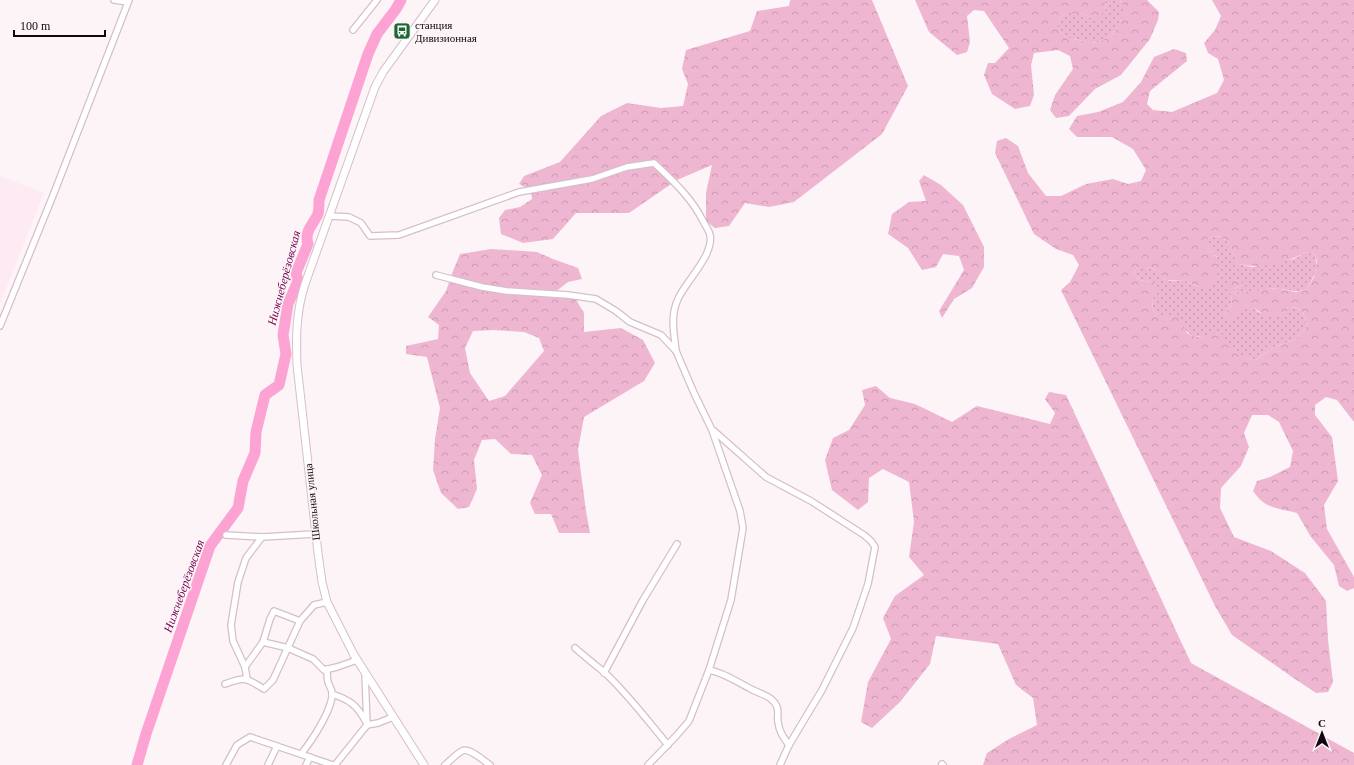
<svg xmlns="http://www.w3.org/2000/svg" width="1354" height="765" font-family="'Times New Roman',serif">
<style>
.built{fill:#fdeaf3}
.grass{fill:url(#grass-dots)}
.forest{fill:url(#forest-crowns);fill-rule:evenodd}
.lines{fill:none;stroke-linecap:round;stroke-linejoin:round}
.river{stroke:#fda3d3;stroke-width:11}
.minor-casing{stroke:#d5bfc9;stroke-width:8}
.tertiary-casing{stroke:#d5bfc9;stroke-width:9}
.minor{stroke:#fff;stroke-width:5.5}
.tertiary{stroke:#fff;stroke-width:7}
.labels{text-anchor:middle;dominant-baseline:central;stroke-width:3;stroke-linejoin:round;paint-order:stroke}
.poi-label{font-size:11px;fill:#10090d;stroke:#fdf4f8;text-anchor:start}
.street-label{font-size:11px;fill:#10090d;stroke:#fdf4f8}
.water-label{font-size:12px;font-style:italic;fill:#72054e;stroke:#fdf4f8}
</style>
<defs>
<pattern id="grass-dots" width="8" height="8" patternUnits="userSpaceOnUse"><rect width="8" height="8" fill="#efb6d2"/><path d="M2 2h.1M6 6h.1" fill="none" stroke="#cc9bb3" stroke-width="1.8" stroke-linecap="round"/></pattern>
<pattern id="forest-crowns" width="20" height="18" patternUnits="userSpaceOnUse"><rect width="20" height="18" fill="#efb6d2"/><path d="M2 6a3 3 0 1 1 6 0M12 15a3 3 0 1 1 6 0" fill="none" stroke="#cc9bb3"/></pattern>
</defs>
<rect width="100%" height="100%" fill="#fdf4f8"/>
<polygon class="built" points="0,176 44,193 0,304"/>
<g class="grass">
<polygon points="1105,0 1120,0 1123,6 1123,17 1113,34 1097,43 1067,38 1058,30 1058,21 1065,13 1080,13 1091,18 1106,9"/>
<path d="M 1219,236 L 1228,242 L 1238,264 L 1252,267 L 1294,259 L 1306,252 L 1314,254 C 1320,267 1313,278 1307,289 C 1294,293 1292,290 1279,289 C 1264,288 1250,291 1236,295 L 1234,289 L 1242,285 L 1236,280 L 1231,295 L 1232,305 L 1223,315 L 1245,305 L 1252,307 L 1258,312 L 1280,317 L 1288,307 C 1302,307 1305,314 1307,326 L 1296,339 L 1272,348 L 1256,360 L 1243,357 L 1230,349 L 1223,342 L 1206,337 L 1192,336 L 1185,330 L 1172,315 L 1158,315 L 1153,310 L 1152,299 L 1157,293 L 1151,282 L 1139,280 L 1134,274 L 1137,267 L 1147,267 L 1160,271 L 1164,279 L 1171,281 L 1184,280 L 1198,287 L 1217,257 L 1207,246 L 1207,239 L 1213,237 Z"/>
</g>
<g class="forest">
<polygon points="790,0 872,0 908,86 882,134 794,202 769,207 745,203 729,226 715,228 706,221 706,193 712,165 677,180 629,213 576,213 553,239 523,243 501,234 499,218 505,210 520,207 532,199 531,190 519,184 524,176 560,162 601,116 627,103 661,108 683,106 688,84 682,69 686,50 750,31 757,11 789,6"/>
<polygon points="915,0 1105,0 1106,9 1098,19 1091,18 1080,13 1065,13 1058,21 1058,30 1067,38 1097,43 1113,34 1123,17 1123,6 1120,0 1147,0 1159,12 1158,20 1150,39 1121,75 1095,89 1069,116 1056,118 1050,110 1055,95 1073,69 1070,56 1058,50 1034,53 1031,65 1034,95 1030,106 1015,109 992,94 984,75 988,63 995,63 1009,48 984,11 974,10 967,16 970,42 967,52 957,55 929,32"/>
<path d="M 1212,0 L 1354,0 L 1354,422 L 1337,400 L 1326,397 L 1315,405 L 1315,415 L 1332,437 L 1338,481 L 1324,505 L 1327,529 L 1354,577 L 1354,588 L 1347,591 L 1339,586 L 1334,565 L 1311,537 L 1297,513 C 1278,508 1265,509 1253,491 L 1257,481 L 1270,477 L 1290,467 L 1293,451 L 1279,422 L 1268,415 L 1252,415 L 1244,433 L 1249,447 L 1241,466 L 1221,488 L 1220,508 L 1234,537 L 1271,551 L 1305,573 L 1326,601 L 1328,640 L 1333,682 L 1328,692 L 1316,693 L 1292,677 L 1232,635 L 1215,606 L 1061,290 L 1070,282 L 1079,265 L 1073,255 L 1056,249 L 1034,234 L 995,153 L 997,141 L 1006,138 L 1018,146 L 1028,173 L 1046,196 L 1061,196 L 1086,184 L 1113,179 L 1128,184 L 1141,181 L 1146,170 L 1133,149 L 1112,137 L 1077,137 L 1069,129 L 1077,116 L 1098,112 L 1123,102 L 1141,82 L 1154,57 L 1174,49 L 1186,53 L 1187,61 L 1150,91 L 1147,104 L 1153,110 L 1172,112 L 1217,93 L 1224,80 L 1218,59 L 1208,53 L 1204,43 L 1215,30 L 1221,16 ZM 1219,236 L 1228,242 L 1238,264 C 1261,269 1286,264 1306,252 L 1314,254 L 1317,261 L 1314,277 L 1307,289 L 1296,292 L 1280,289 L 1263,289 L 1249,291 L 1236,295 L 1234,289 L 1242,285 L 1242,281 L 1236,280 L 1227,286 L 1227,291 L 1231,295 L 1232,305 L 1223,315 L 1224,320 L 1229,321 L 1245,305 C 1260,309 1262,318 1280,317 L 1288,307 C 1302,307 1305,314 1307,326 L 1296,339 L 1272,348 L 1256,360 C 1242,356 1224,350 1222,334 L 1217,332 C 1208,336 1191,341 1185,330 C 1183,327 1183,323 1182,320 L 1172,315 L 1158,315 L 1153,310 L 1152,299 L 1158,293 L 1158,287 L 1151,282 L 1139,280 L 1134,274 L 1137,267 L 1147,267 L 1160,271 L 1164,279 C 1172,282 1179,279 1186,281 C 1192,283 1199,290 1206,287 C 1209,286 1213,281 1215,278 C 1225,264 1217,257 1207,246 L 1207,239 L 1213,237 Z"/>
<polygon points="924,175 941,185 963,205 984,247 984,267 972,288 954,299 942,318 939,311 964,270 959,256 943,254 936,267 922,270 908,248 888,234 892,214 909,202 926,201 919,181"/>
<path d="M 491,249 L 537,252 L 553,259 L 578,268 L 582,279 L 568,282 L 549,297 L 575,298 L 584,313 L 584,332 L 621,328 L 643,340 L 655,363 L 644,381 L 584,417 L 578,450 L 586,511 L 590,533 L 559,533 L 551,514 L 535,514 L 530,503 L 542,475 L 532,455 L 511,454 L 495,439 L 482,440 L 474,460 L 477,489 L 469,507 L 458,509 L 441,493 L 433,470 L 435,439 L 440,408 L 427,357 L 406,354 L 406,346 L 438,339 L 439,325 L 428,317 L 446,291 L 453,271 L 460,254 ZM 493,330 L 524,332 L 539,338 L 544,351 L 505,396 L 489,401 L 470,373 L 465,348 L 473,331 Z"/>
<polygon points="876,386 890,398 915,404 952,422 977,406 1050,424 1055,413 1045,399 1049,392 1066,395 1191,663 1354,753 1354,765 983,765 987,753 1009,739 1037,725 1033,698 1016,685 998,644 936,636 930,664 900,702 872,728 861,722 868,682 891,639 883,618 895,596 924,575 909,557 914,522 909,482 883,469 869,478 868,502 858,510 832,490 825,460 833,438 849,430 865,405 862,390"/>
</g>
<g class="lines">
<path class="river" d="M 137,765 L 146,734 L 210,546 L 238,508 L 243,481 L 255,453 L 256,432 L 265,395 L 279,385 L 286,354 L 283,335 L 288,304 L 298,281 L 296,273 L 308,244 C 304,231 313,225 318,214 C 319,210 319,205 319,200 L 368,54 L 377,34 L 396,9 L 401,0"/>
<g class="minor-casing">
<g id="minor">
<polyline points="114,0 128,2"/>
<polyline points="353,30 377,0"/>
<path d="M 329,216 L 349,217 L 361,223 L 370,236 L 399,235 L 519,192 L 592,179 L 627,167 L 654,163 C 673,181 691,197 703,221 C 705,225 709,230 710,235 C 714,255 686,281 678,299 C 670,316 674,333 676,351"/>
<polyline points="436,275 482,287 507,291 568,295 596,299 616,311 630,322 661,335 676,351 694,393 712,430 740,511 743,528 731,600 709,670"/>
<polyline points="0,326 54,193 129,0"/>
<polyline points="714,431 766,477 811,501 864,535 871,541 875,547 868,584 853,628 822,690 789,745"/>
<polyline points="226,535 262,537 315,534"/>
<polyline points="263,642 288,648 313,659 324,670 337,667 357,660"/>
<path d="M 575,648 C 584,656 594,664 604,672 C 628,694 647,720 668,745"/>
<polyline points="245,667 233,641 231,625 238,582 246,558 262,537"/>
<polyline points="365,673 367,725"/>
<polyline points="604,673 643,600 677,544"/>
<polyline points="247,679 245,667 263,642 270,619 274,611 300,621"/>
<path d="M 225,684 C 245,676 246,678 264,689 L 273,680 L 300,621 L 314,605 L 327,602"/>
<path d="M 332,694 C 350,700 357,705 366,722"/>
<polyline points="367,725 378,723 393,717"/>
<path d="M 301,754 C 311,742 333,709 332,693 C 332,689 329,686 328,682 C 327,678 327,674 327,669"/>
<polyline points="942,764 943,765"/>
<polyline points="226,765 237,745 250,737 333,765"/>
<polyline points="268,765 277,746"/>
<polyline points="306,765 310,757"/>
<polyline points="335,765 367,725"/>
<path d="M 445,765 C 450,761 456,754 462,751 C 469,747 484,761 490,765"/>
<path d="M 648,765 L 677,735 L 689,721 L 709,670 C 725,673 737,682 751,689 C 760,694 773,696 777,707 C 779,712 777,717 778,722 C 779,731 783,737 789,745 L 780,765"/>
</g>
</g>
<g class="tertiary-casing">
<path id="tertiary" d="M 424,765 L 354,655 L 327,602 L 322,582 L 318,553 L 297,365 C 296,336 296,312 305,284 L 375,87 L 383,72 L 435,0"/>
</g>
<use href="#minor" class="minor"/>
<use href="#tertiary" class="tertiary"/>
</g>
<defs>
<g id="bus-square" transform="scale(0.9)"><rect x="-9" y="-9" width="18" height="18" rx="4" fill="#1b6633" stroke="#fdf4f8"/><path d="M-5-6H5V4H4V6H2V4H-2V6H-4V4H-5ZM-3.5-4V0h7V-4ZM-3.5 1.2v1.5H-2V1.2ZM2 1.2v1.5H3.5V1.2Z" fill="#fff"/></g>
</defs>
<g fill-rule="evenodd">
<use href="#bus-square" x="402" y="31"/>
</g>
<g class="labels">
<g class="poi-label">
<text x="415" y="25">станция<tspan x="415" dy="13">Дивизионная</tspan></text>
</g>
<g class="street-label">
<text transform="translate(312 502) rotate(-96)">Школьная улица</text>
</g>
<g class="water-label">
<text transform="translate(284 278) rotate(-75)">Нижнеберёзовская</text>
<text transform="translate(184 586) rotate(-70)">Нижнеберёзовская</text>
</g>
</g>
<g transform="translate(1322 733)" stroke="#fdf4f8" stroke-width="3" paint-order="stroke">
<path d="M0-3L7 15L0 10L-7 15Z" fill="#10090d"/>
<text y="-6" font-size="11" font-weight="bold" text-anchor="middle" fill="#10090d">С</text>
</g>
<path d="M14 30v6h91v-6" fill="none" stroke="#10090d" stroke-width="2"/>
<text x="20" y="30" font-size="12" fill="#10090d" stroke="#fdf4f8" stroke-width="3" paint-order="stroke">100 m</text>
</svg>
